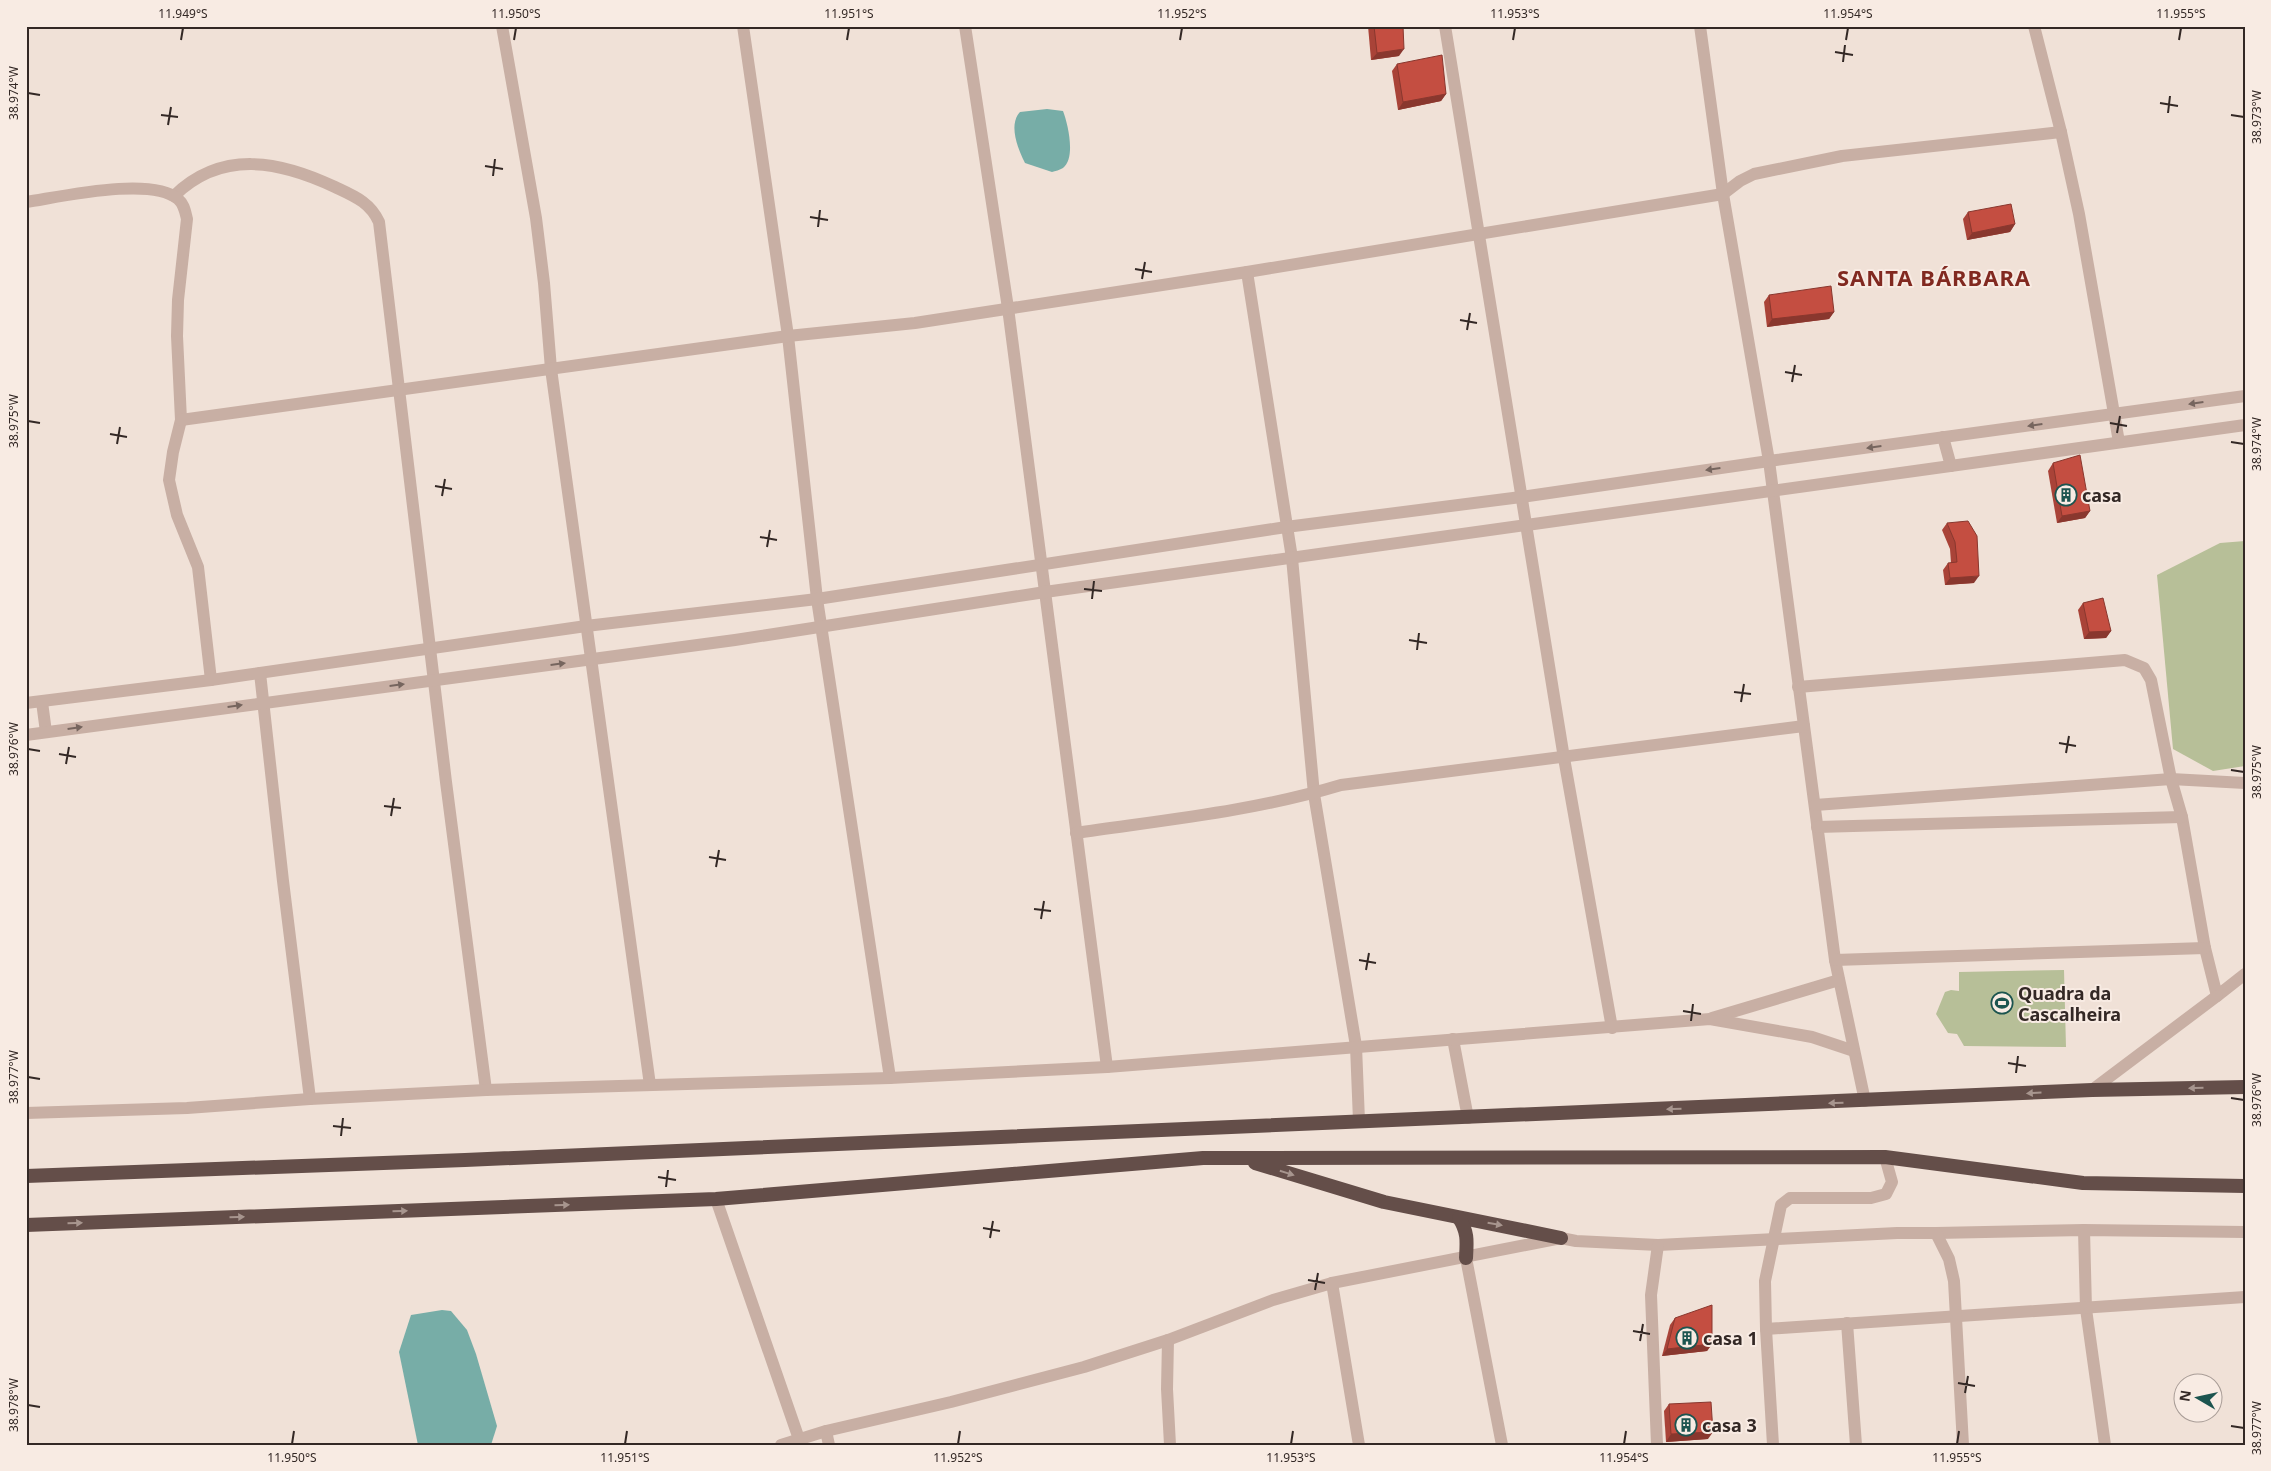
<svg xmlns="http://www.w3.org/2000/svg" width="2271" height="1471" font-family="'Noto Sans',sans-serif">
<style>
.green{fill:#b7bf98}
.water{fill:#77ada7}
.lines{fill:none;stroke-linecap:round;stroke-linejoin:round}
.minor{stroke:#c8afa4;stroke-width:12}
.trunk{stroke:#644e49;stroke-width:14}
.wall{fill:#a94338}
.shaded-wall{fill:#89372e}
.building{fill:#c44e41;stroke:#89372e}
.oneway{fill:#76655e}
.oneway2{fill:#a7958e}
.ticks{fill:none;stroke:#332825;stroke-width:2}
.labels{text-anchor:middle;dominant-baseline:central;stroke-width:4;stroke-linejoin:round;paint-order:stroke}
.poi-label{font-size:18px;font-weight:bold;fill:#332825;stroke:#f8ebe3;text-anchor:start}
.district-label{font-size:22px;font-weight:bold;letter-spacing:1px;fill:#812920;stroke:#f8ebe3}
.neatline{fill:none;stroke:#332825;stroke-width:2}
.ticks-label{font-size:12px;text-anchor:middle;fill:#332825}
</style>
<rect width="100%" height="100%" fill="#f0e1d7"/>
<g class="green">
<polygon points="2245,541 2245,766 2213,771 2173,749 2157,575 2220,543"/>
<polygon points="2064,970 2066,1047 1964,1046 1957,1034 1948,1033 1936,1014 1945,992 1951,990 1959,991 1959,972"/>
</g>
<g class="water">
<path d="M 1047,109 L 1063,111 C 1068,124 1076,158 1063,168 C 1060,170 1055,171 1052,172 L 1025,163 C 1018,149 1008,125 1020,112 Z"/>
<polygon points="442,1310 451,1311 467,1330 476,1354 497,1426 491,1445 418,1445 399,1352 411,1315"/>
</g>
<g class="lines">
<g class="minor">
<polyline points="502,26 536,218 544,283 551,369 650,1085"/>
<polyline points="743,26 788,336 817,599 890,1078"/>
<polyline points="965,26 1008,308 1107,1067"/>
<polyline points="1445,26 1564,758 1612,1028"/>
<polyline points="1700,26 1723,194 1769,461 1835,960 1865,1101"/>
<polyline points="2034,26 2061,132 2079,214 2119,442"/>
<path d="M 174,196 C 222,149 280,161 335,187 C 354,196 370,202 379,222 L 446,782 L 486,1090"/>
<path d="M 26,202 C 60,197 151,176 178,199 C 184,204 185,211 187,219 L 178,300 L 177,336 L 181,420 L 173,452 L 169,480 L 177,515 L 198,567 L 211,680"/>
<polyline points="1247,272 1292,558 1314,794 1356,1046 1359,1121"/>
<polyline points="181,420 788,336 915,323 1247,272 1723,194 1740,181 1754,174 1842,156 2061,132"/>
<polyline points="1943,437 1951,466"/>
<polyline points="260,673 283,881 310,1099"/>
<polyline points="1798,687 2125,660 2144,668 2151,680 2171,779 2182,817 2205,948 2217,996 2245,974"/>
<polyline points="42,702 46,732"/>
<polyline points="26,703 211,680 586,626 817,599 1286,527 1521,497 1769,461 2245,396"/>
<polyline points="26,735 735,640 1045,592 2245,425"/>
<polyline points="1815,805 2171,779 2245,783"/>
<polyline points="1817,827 2182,817"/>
<path d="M 1076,833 C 1164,820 1255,811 1341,785 L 1804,726"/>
<polyline points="1835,960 2205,948"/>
<polyline points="1712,1018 1839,980"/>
<polyline points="1453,1039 1468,1118"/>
<polyline points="2092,1090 2217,996"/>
<polyline points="26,1113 187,1108 310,1099 486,1090 890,1078 1107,1067 1710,1019 1812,1037 1854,1051"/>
<polyline points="716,1199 799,1439"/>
<polyline points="2084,1230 2086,1309 2105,1445"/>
<polyline points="1936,1233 2084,1230 2245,1232"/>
<polyline points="1466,1258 1502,1445"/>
<polyline points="1332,1283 1359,1445"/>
<polyline points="1847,1323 1856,1445"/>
<polyline points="1766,1329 2245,1297"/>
<polyline points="1168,1340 1167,1389 1170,1445"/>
<polyline points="826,1431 829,1445"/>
<polyline points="781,1445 826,1431 951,1402 1084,1367 1168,1340 1273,1300 1332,1283 1561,1238 1576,1241 1658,1245 1897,1233 1936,1233 1949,1259 1954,1281 1963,1445"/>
<polyline points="1657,1445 1651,1295 1658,1245"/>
<polyline points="1773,1445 1766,1329 1765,1281 1781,1205 1790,1198 1871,1198 1886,1194 1892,1182 1885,1157"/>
</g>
<g class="trunk">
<polyline points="1255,1163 1384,1202 1561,1238"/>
<polyline points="26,1176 465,1160 2092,1090 2245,1087"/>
<path d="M 1459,1218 C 1468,1232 1467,1241 1466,1258"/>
<polyline points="26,1225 716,1199 1203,1158 1885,1157 2083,1183 2245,1186"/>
</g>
</g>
<g class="wall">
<polygon points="1368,26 1403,26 1399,56 1371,60"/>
<polygon points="1397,64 1446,94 1441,101 1398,110 1392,71"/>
<polygon points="1968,212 2015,224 2010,232 1967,240 1963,219"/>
<polygon points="1769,295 1834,312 1829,319 1767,327 1764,302"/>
<polygon points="2053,463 2090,511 2085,518 2057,523 2048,471"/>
<polygon points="1947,523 1974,583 1945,585 1943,570 1948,563 1951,563 1950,549 1942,530"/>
<polygon points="2083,603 2111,631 2106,638 2084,639 2078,610"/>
<polygon points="1675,1318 1712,1344 1707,1351 1662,1356 1670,1325"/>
<polygon points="1669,1404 1708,1439 1666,1442 1664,1411"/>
</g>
<g class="shaded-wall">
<polygon points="1404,49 1399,56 1371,60 1377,53"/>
<polygon points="1446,94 1441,101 1398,110 1403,102"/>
<polygon points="2015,224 2010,232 1967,240 1972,233"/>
<polygon points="1834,312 1829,319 1767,327 1772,319"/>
<polygon points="2090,511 2085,518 2057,523 2062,516"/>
<polygon points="1979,576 1974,583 1945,585 1950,578"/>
<polygon points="2111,631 2106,638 2084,639 2089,632"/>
<polygon points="1712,1344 1707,1351 1662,1356 1667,1349"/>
<polygon points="1713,1432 1708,1439 1666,1442 1671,1434"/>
</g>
<g class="building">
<polygon points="1374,26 1403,26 1404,49 1377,53"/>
<polygon points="1442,55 1446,94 1403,102 1397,64"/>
<polygon points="2011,204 2015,224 1972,233 1968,212"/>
<polygon points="1831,286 1834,312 1772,319 1769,295"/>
<polygon points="2080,455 2090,511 2062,516 2053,463"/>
<polygon points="1968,521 1977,536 1979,576 1950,578 1948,563 1957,562 1955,542 1947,523"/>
<polygon points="2103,598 2111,631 2089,632 2083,603"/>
<polygon points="1712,1305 1712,1344 1667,1349 1675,1318"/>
<polygon points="1711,1402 1713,1432 1671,1434 1669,1404"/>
</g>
<defs><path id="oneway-solid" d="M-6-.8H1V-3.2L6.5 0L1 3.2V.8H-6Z" transform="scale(1.25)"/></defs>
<g class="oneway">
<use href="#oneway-solid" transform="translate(2196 403) rotate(172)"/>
<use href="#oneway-solid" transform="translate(2035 425) rotate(172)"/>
<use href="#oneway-solid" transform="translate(1874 447) rotate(172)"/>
<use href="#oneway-solid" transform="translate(1713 469) rotate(172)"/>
<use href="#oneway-solid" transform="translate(558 664) rotate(-7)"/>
<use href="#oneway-solid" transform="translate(397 685) rotate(-7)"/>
<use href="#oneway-solid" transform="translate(235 706) rotate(-8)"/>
<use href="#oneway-solid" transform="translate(75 728) rotate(-8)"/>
</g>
<g class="oneway2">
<use href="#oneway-solid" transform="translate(2196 1088) rotate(179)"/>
<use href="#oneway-solid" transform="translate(2034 1093) rotate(177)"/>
<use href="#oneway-solid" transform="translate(1836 1103) rotate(178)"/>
<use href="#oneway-solid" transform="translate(1674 1109) rotate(178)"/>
<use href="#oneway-solid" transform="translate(1287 1173) rotate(17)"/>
<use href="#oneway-solid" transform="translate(562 1205) rotate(-2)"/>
<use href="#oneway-solid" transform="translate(400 1211) rotate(-2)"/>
<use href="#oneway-solid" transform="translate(237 1217) rotate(-2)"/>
<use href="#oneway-solid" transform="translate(75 1223) rotate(-2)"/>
<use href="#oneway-solid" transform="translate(1495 1224) rotate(10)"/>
</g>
<path class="ticks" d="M 181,40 L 183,28M 514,40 L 516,28M 847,40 L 849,28M 1180,40 L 1182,28M 1513,40 L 1515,28M 1846,40 L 1848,28M 2179,40 L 2181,28M 1835,52 L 1853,55M 1843,62 L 1845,45M 28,93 L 40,95M 2160,103 L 2178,106M 2168,113 L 2170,96M 161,115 L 178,117M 2231,115 L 2244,117M 168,125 L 171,107M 485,166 L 503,169M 493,176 L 495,159M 810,217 L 828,220M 818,227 L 820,210M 1135,269 L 1152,272M 1142,279 L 1145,262M 1460,320 L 1477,323M 1467,330 L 1470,313M 1785,372 L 1802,375M 1792,382 L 1795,365M 28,421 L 40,423M 2110,423 L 2127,426M 2117,433 L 2120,416M 110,434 L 127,437M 2231,442 L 2244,444M 117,444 L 120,427M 435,486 L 452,489M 442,496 L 445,479M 760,537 L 777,540M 767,547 L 770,530M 1084,589 L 1102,591M 1092,599 L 1094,581M 1409,640 L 1427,643M 1417,650 L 1419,633M 1734,692 L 1751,694M 1741,702 L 1744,684M 2059,743 L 2076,746M 28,749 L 40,751M 2066,753 L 2069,736M 59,754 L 76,757M 66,764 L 69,747M 2231,770 L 2244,772M 384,806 L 401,808M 391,816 L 394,798M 709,857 L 726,860M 716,867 L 719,850M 1034,909 L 1051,911M 1041,919 L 1044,901M 1359,960 L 1376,963M 1366,970 L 1369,953M 1683,1011 L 1701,1014M 1691,1021 L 1693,1004M 2008,1063 L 2026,1066M 2016,1073 L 2018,1056M 28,1077 L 40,1079M 2231,1098 L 2244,1100M 333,1126 L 351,1128M 341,1136 L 343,1118M 658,1177 L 676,1180M 666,1187 L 668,1170M 983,1228 L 1000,1231M 990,1238 L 993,1221M 1308,1280 L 1325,1283M 1315,1290 L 1318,1273M 1633,1331 L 1650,1334M 1640,1341 L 1643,1324M 1958,1383 L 1975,1386M 1965,1393 L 1968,1376M 28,1405 L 40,1407M 2231,1426 L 2244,1428M 292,1444 L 294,1431M 625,1444 L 627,1431M 958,1444 L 960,1431M 1291,1444 L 1293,1431M 1624,1444 L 1626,1431M 1957,1444 L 1959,1431"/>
<defs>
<g id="building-ring" transform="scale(1.125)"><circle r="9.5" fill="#f8ebe3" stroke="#1c544f" stroke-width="1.5"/><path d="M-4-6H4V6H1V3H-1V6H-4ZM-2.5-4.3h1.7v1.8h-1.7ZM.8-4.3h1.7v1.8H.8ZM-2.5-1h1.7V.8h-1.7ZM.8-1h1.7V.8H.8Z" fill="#1c544f"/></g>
<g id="stadium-ring" transform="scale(1.125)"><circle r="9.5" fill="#f8ebe3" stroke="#1c544f" stroke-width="1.5"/><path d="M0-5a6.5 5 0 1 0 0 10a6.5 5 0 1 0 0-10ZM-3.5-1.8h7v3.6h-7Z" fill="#1c544f"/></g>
</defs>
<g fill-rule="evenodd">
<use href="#building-ring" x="2066" y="495"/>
<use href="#stadium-ring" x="2002" y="1003"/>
<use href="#building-ring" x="1687" y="1338"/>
<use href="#building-ring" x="1686" y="1425"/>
</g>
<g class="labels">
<g class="poi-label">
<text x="2082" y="495">casa</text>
<text x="2018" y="993">Quadra da<tspan x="2018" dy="21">Cascalheira</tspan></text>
<text x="1703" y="1338">casa 1</text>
<text x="1702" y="1425">casa 3</text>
</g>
<g class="district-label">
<text x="1934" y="277">SANTA BÁRBARA</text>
</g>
</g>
<rect width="2271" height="1471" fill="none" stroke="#f8ebe3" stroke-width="55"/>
<g transform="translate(2198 1398) rotate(279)"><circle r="24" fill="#f8ebe3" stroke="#a99d97"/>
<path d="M0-4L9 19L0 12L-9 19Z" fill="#1c544f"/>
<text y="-8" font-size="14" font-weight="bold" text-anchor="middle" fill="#332825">N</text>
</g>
<rect x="28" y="28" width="2216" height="1416" class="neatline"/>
<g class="ticks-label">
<text x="183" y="18">11.949°S</text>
<text x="516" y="18">11.950°S</text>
<text x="849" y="18">11.951°S</text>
<text x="1182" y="18">11.952°S</text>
<text x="1515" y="18">11.953°S</text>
<text x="1848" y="18">11.954°S</text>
<text x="2181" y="18">11.955°S</text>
<text transform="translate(14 93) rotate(-90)" y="4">38.974°W</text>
<text transform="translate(2257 117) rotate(-90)" y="4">38.973°W</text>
<text transform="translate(14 421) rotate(-90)" y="4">38.975°W</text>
<text transform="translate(2257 444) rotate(-90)" y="4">38.974°W</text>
<text transform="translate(14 749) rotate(-90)" y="4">38.976°W</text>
<text transform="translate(2257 772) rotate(-90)" y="4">38.975°W</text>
<text transform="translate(14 1077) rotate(-90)" y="4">38.977°W</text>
<text transform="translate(2257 1100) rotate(-90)" y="4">38.976°W</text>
<text transform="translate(14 1405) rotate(-90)" y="4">38.978°W</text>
<text transform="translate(2257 1428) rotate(-90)" y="4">38.977°W</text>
<text x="292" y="1462">11.950°S</text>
<text x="625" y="1462">11.951°S</text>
<text x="958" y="1462">11.952°S</text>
<text x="1291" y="1462">11.953°S</text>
<text x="1624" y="1462">11.954°S</text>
<text x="1957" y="1462">11.955°S</text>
</g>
</svg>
